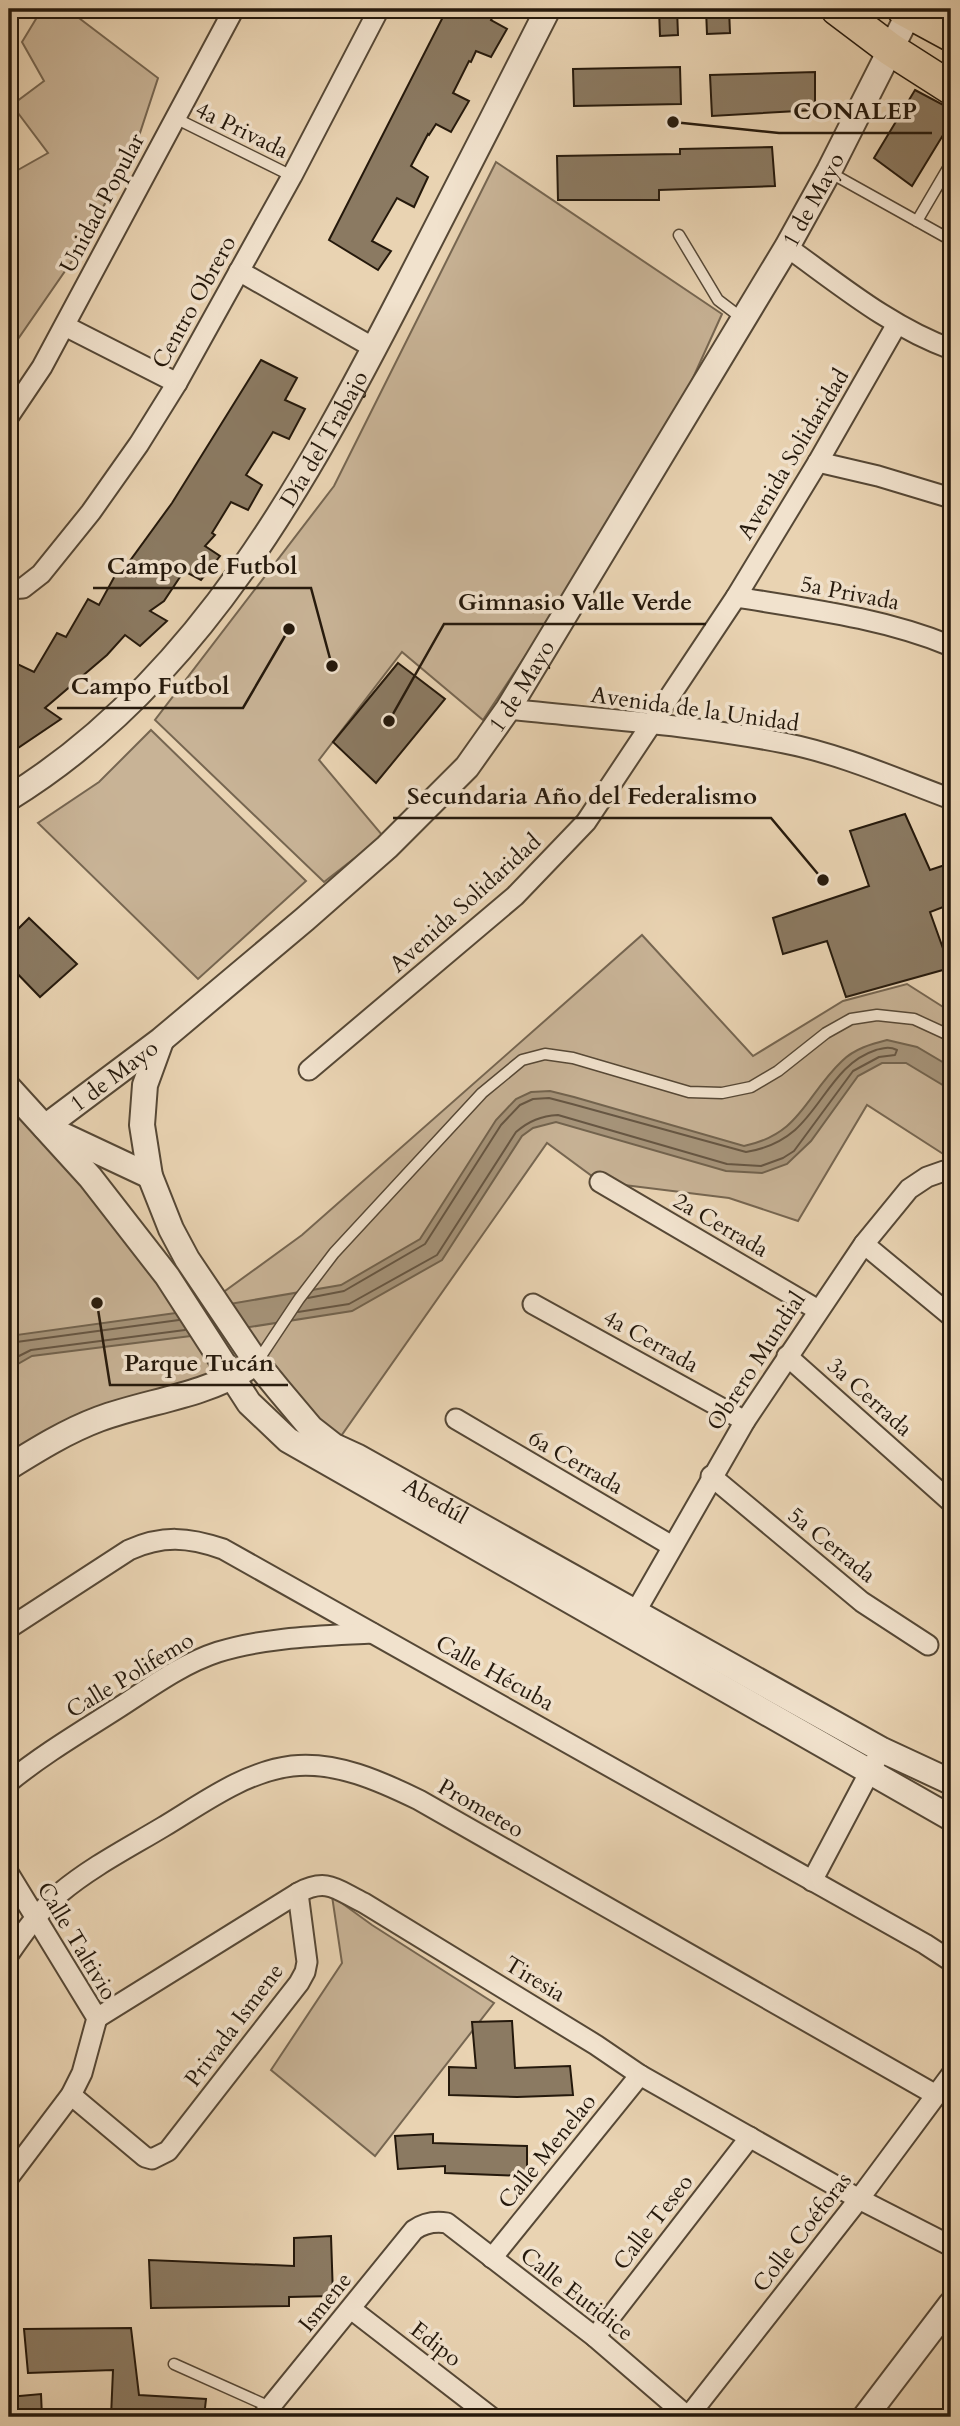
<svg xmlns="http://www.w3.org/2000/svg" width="960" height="2426" font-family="Cardo,serif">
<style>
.green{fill:#c8b396;stroke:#766651;stroke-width:2}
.water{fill:#a6947a;stroke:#72634e;stroke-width:2}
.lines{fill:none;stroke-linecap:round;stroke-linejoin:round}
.shore{stroke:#665643;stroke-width:2}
.building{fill:#8b7a62;stroke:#25190c;stroke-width:2}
.service-casing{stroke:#564836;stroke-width:13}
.minor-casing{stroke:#564836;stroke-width:23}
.tertiary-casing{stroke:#564836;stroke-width:28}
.primary-casing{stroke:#25190c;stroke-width:35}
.service{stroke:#f1e2cd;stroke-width:10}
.minor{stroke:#f1e2cd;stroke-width:19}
.tertiary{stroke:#f1e2cd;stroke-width:24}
.primary{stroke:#e9d3b2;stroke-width:32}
.labels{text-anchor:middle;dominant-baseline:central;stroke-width:7;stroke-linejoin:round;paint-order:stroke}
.street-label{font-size:23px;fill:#25190c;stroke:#f1e2cd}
.leader{fill:none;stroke:#25190c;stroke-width:2.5}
.callout-dot{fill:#25190c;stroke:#f1e2cd;stroke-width:2.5}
.callout-label{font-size:24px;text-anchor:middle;font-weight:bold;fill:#25190c;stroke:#f1e2cd;stroke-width:7;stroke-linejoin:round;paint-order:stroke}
</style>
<rect width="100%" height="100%" fill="#e9d3b2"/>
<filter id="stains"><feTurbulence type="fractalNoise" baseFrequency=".00286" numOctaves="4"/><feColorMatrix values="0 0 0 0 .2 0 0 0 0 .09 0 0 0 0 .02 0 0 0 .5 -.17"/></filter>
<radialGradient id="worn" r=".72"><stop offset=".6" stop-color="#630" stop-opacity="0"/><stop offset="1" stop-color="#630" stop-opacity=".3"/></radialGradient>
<g class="green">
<polygon points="42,9 67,9 158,78 135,148 81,248 9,352 9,175 48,153 12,105 44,81 22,42"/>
<polygon points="496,162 722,314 658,455 483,720 402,652 319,760 383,836 324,882 155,720 334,486"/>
<polygon points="151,730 306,881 198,979 38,823 99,782"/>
<polygon points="642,935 753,1056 843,1001 907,984 951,1012 951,1159 867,1105 798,1221 729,1198 600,1182 547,1143 334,1446 214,1299 302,1235"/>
<polygon points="9,1088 90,1177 212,1365 207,1389 9,1467"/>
<polygon points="332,1896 372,1925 494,2003 375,2156 271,2070 342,1963"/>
</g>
<path class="water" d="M 887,1040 L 917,1047 L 951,1067 L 951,1090 L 906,1063 L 882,1063 L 858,1076 L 811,1141 L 787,1164 L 762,1173 L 726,1171 L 556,1122 L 533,1128 L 522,1136 L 442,1260 L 352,1311 L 199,1335 L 32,1356 L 9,1369 L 9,1336 L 183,1312 L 341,1285 L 420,1239 L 496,1120 L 516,1099 L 531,1092 L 550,1091 L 574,1097 L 744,1146 C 801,1134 805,1096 842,1061 C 854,1049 871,1044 887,1040 Z"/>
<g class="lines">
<g class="shore">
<path d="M 298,1312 L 349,1304 L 437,1255 L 516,1132 C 529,1121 541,1116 558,1115 L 727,1164 L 761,1166 L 783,1158 L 794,1151 L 853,1071 L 879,1057 L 895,1055 L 897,1050 C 889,1046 884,1048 876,1050 C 836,1063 824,1104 795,1130 C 780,1143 765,1149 746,1152 L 572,1104 L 549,1098 L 533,1099 L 520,1105 L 501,1125 L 425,1244 L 344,1291 L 308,1298"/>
<polyline points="9,1343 179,1320"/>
<polyline points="9,1361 31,1350 185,1330"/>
</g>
</g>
<g class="building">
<polygon points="447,9 497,9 491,20 507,29 491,57 476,51 471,62 469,61 453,93 469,101 451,132 436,124 429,135 428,134 411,166 428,177 414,207 397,198 372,241 391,251 378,270 329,240"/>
<polygon points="659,9 677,9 678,35 660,36"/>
<polygon points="706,9 729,9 730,33 707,34"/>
<polygon points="680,67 681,104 574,106 573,69"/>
<polygon points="815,72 815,110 712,116 710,75"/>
<polygon points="915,90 951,109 951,122 912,186 874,158"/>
<polygon points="772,147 775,186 659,190 659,200 558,200 557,156 680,154 680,149"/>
<polygon points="261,360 297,378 285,400 305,409 289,439 273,432 246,475 262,485 248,510 231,502 212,533 215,535 205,546 220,556 201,580 184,571 164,601 150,611 167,621 140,646 125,635 107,655 45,708 61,719 9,754 9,660 34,672 57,633 66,637 88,599 99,605 117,572 121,573 172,503"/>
<polygon points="398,663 445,699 376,783 333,742"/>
<polygon points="905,814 930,870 951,863 951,904 930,912 950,968 846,997 827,941 783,954 773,918 869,886 850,831"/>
<polygon points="29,918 77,964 40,997 9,965 9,938"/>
<polygon points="512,2021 515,2068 570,2066 573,2095 517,2097 449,2095 449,2067 476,2068 472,2022"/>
<polygon points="433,2134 433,2143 527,2146 527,2176 445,2173 445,2166 398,2169 395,2136"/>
<polygon points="331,2236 333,2296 289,2297 289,2306 151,2308 149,2260 294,2266 294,2238"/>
<polygon points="131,2328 139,2395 206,2399 204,2417 111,2417 113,2370 28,2373 24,2329"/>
<polygon points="41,2394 42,2417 9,2417 9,2397"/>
</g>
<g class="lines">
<g class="service-casing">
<g id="service">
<polyline points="175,118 292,176"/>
<polyline points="829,172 951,240"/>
<polyline points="917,221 951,163"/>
<polyline points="679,235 718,300 743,319"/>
<polyline points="257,1362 299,1299 334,1253 482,1093 522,1060 545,1054 573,1058 689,1092 722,1093 751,1087 778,1071 826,1033 851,1019 877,1015 914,1019 951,1036"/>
<polyline points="174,2364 270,2407"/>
</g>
</g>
<g class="minor-casing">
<g id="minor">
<path d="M 787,247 C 839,284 890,327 951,349"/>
<polyline points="239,271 374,348"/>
<polyline points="65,326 177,383"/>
<polyline points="9,416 42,367 234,9"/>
<polyline points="818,462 878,476 951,498"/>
<polyline points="9,589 23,588 41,574 91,512 139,444 177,383 292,176 379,9"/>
<path d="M 736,597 C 809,609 883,618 951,646"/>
<path d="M 508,709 C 600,719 694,725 784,743 C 841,754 897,779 951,799"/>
<polyline points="309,1070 515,896 586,822 736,597 818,462 897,324"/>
<polyline points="600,1182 818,1310"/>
<polyline points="864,1244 951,1316"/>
<polyline points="533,1304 745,1421"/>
<polyline points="787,1356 951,1502"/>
<polyline points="456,1419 672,1546"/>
<polyline points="711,1476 862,1602 928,1645"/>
<polyline points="636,1611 745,1421 864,1244 909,1189 927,1177 944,1171 951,1171"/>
<path d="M 9,1628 L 129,1550 C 163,1535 188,1537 223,1549 L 925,1944 L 951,1961"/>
<path d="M 9,1782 C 42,1755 79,1733 115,1710 C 148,1689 181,1664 218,1652 C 267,1637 321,1636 372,1633"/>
<polyline points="9,1874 97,2018 82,2073 71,2095 9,2177"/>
<polyline points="812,1881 876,1760"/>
<path d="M 9,1954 C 24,1932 39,1911 60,1893 C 91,1867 128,1848 163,1827 C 203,1803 244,1772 292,1766 C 336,1761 380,1781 419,1800 L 936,2095"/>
<path d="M 97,2018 L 298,1893 C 327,1877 337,1890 364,1903 L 596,2045 L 640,2075 L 859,2199 L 951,2246"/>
<polyline points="71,2095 145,2157 152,2159 168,2151 299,1983 305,1972 307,1962 298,1893"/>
<polyline points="492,2258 640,2075"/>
<polyline points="351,2309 491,2417"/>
<polyline points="595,2337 750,2137"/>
<path d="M 262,2417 L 414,2230 C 424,2223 434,2221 447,2223 L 595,2337 L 688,2417 L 859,2199 L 951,2075"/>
</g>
</g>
<g class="tertiary-casing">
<g id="tertiary">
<path id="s1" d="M 9,798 C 198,682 307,479 406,287 C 454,194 501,102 548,9"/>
<path id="s2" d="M 161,1041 L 145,1085 L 142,1125 L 150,1176 L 171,1229 L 187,1259 L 257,1363 L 279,1390 L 311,1428 L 334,1446 L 358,1457 L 882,1750 L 951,1782"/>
<polyline points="9,1088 90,1177 167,1276 249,1403 288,1440 951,1818"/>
<path id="s3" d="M 45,1127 L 161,1040 L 305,919 L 387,847 L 467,767 L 508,709 L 787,247 L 829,171 L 911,9"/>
<polyline points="52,1130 150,1176"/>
<path d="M 9,1467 C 38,1449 67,1431 99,1419 C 148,1401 200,1397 246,1369"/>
<polyline points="865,2417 951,2304"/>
</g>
</g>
<g class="primary-casing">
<g id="primary">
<polyline points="837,9 890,49 951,88"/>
<polyline points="903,9 951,35"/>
</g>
</g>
<use href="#service" class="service"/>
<use href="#minor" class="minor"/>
<use href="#tertiary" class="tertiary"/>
<use href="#primary" class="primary"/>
</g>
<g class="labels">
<g class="street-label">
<text transform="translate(242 130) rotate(26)">4a Privada</text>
<text stroke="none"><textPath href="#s3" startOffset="1220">1 de Mayo</textPath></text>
<text transform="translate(102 203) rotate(-62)">Unidad Popular</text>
<text transform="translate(194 302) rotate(-61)">Centro Obrero</text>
<text stroke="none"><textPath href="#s1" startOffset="483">Día del Trabajo</textPath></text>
<text transform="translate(793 454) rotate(-59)">Avenida Solidaridad</text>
<text transform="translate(850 593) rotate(11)">5a Privada</text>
<text stroke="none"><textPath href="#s3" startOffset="653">1 de Mayo</textPath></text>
<text transform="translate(695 709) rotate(8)">Avenida de la Unidad</text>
<text transform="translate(465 903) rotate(-42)">Avenida Solidaridad</text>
<text stroke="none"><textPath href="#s3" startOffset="86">1 de Mayo</textPath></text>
<text transform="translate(721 1225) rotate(30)">2a Cerrada</text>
<text transform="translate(651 1341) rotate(29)">4a Cerrada</text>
<text transform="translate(756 1361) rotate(-57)">Obrero Mundial</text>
<text transform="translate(870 1397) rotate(42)">3a Cerrada</text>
<text transform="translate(576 1462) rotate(30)">6a Cerrada</text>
<text stroke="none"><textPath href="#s2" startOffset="584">Abedúl</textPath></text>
<text transform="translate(832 1545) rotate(39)">5a Cerrada</text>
<text transform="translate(495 1673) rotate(29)">Calle Hécuba</text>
<text transform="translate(130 1675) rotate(-31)">Calle Polifemo</text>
<text transform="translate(481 1808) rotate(30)">Prometeo</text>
<text transform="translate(77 1941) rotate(59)">Calle Taltivio</text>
<text transform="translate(535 1979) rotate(31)">Tiresia</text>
<text transform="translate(234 2025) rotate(-53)">Privada Ismene</text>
<text transform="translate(547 2151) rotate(-51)">Calle Menelao</text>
<text transform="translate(653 2222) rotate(-52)">Calle Teseo</text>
<text transform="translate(802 2232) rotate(-52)">Colle Coéforas</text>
<text transform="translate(577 2294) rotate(38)">Calle Eutidice</text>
<text transform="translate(325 2302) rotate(-51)">Ismene</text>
<text transform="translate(436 2344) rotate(38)">Edipo</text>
</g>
</g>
<path class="leader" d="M673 122L779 133H932M332 666L311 588H93M389 721L444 624H706M289 629L243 708H57M823 880L771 818H393M97 1303L110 1385H288"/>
<g class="callout-dot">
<circle cx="673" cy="122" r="7"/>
<circle cx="332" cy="666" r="7"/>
<circle cx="389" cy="721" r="7"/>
<circle cx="289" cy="629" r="7"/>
<circle cx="823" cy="880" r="7"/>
<circle cx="97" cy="1303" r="7"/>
</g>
<g class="callout-label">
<text x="855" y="119">CONALEP</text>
<text x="202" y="574">Campo de Futbol</text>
<text x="575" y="610">Gimnasio Valle Verde</text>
<text x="150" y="694">Campo Futbol</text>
<text x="582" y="804">Secundaria Año del Federalismo</text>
<text x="199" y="1371">Parque Tucán</text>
</g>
<rect width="960" height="2426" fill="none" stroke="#e9d3b2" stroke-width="35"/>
<rect x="10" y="10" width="939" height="2405" fill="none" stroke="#25190c" stroke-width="3.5"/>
<rect x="18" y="18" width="925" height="2391" fill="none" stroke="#25190c" stroke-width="2"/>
<rect width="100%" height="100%" filter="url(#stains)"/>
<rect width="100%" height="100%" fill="url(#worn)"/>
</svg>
